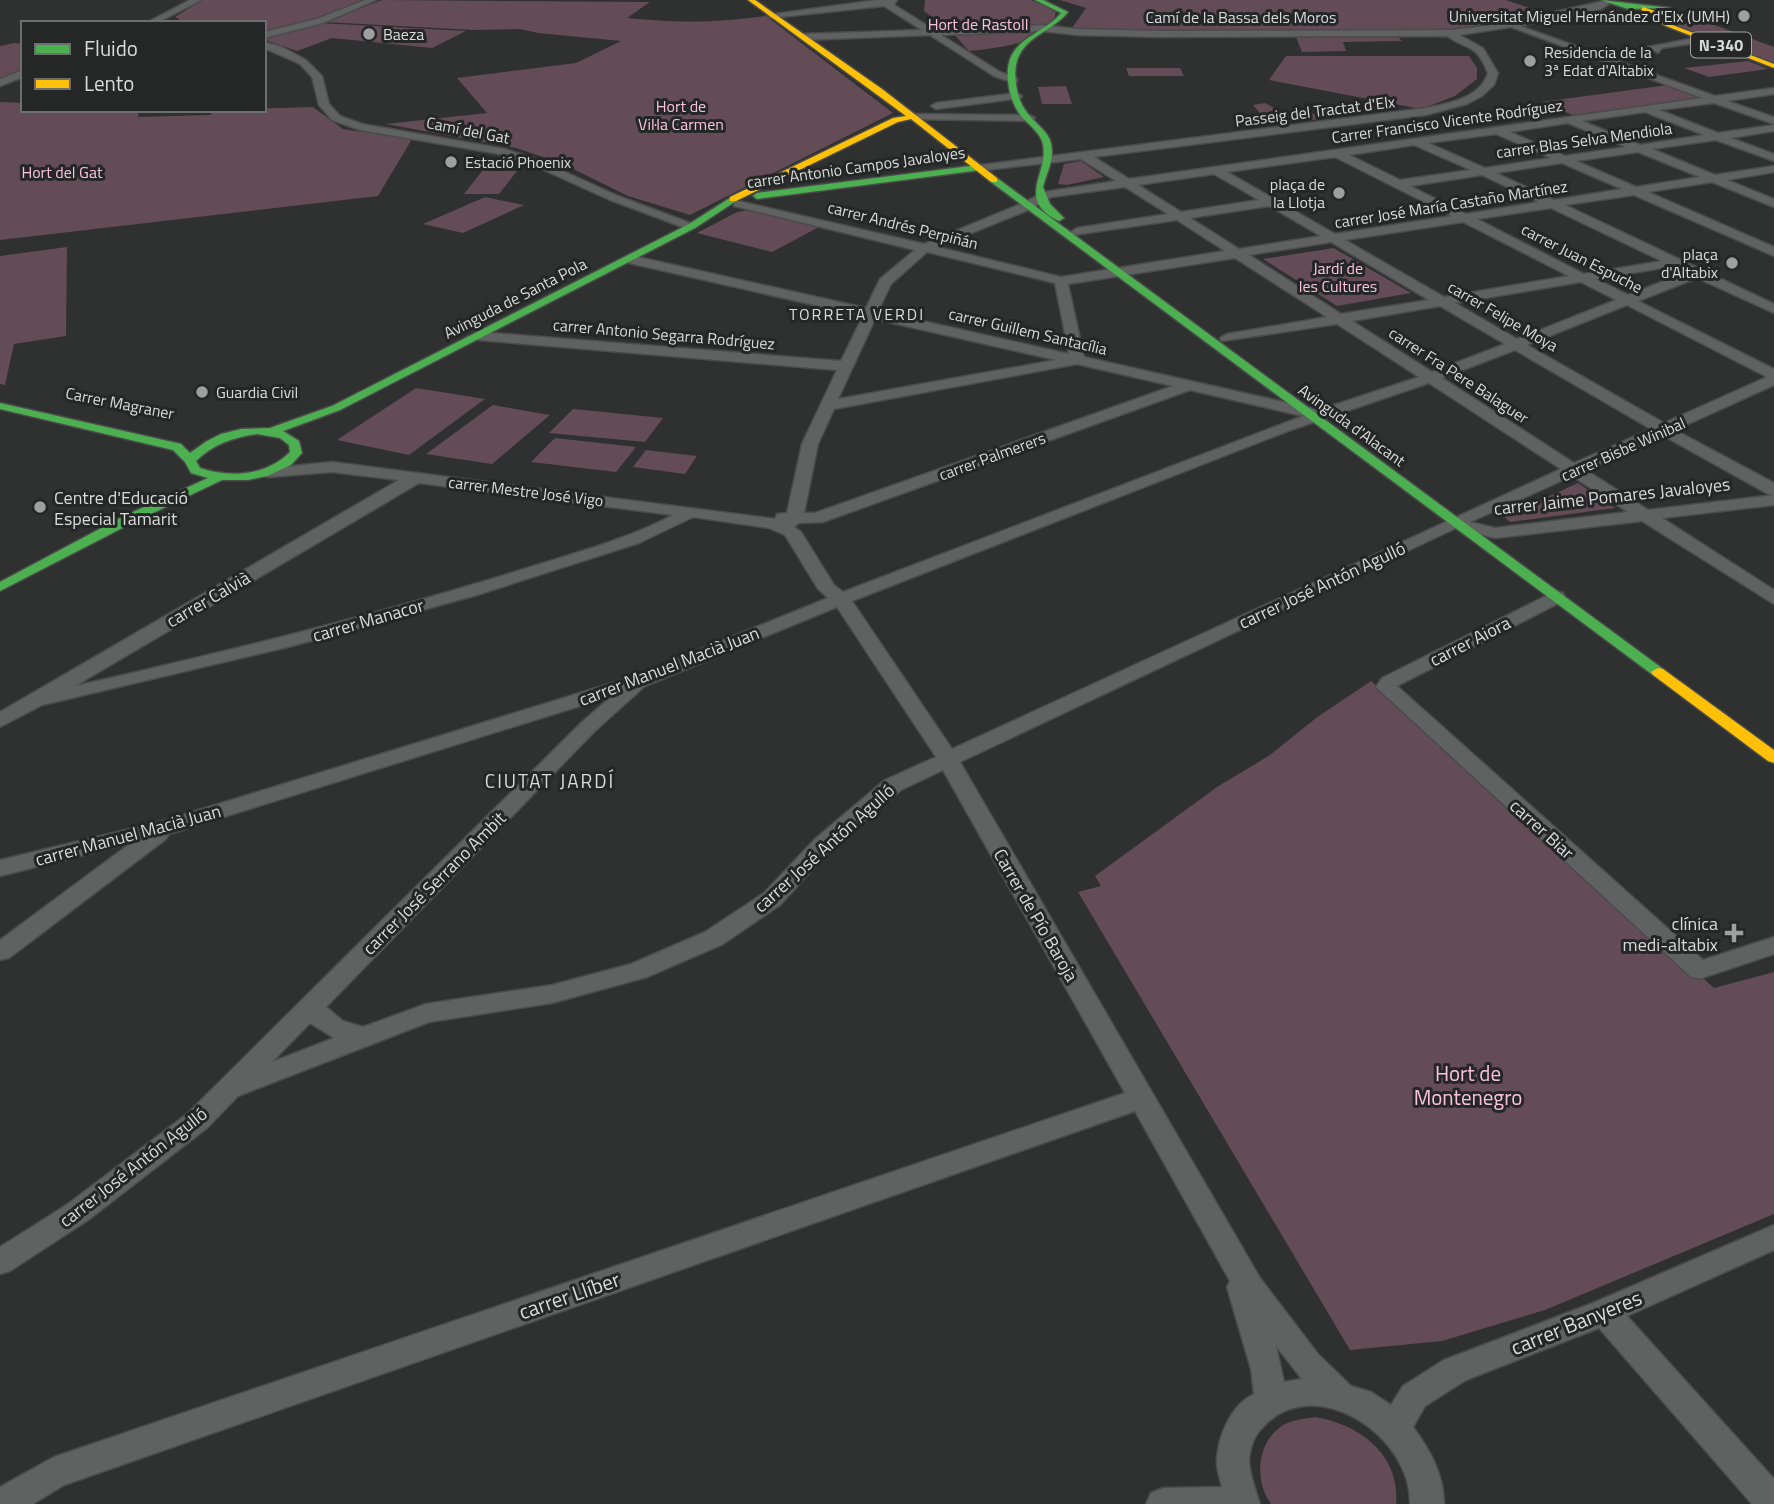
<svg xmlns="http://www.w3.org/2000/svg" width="1774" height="1504" font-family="'Titillium Web',sans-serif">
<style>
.green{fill:#634c55}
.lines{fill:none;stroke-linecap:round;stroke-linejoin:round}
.street-casing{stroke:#4a4b4b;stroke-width:3}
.fast-casing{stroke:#4a4b4b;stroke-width:3}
.slow-casing{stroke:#4a4b4b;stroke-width:3}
.street{fill:#606161;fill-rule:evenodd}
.fast{fill:#4caf50;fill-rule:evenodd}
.slow{fill:#ffc107;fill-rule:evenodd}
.poi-dot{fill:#9e9f9f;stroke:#242726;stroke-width:2.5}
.labels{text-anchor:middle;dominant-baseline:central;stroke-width:6;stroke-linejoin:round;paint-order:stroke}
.far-poi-label{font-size:16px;fill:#d9dbdb;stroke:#242726;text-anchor:start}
.far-street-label{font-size:16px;fill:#d9dbdb;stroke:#242726}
.far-park-label{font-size:16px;fill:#fcc1da;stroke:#242726}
.shield{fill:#242726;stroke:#a3a5a5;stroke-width:2}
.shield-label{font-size:16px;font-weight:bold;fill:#d9dbdb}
.far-neighbourhood-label{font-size:16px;letter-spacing:2px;fill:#d9dbdb;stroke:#242726}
.street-label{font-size:18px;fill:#d9dbdb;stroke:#242726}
.poi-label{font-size:18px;fill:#d9dbdb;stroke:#242726;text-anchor:start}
.neighbourhood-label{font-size:19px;letter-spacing:2px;fill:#d9dbdb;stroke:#242726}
.near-park-label{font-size:21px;fill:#fcc1da;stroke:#242726}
.near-street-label{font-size:21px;fill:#d9dbdb;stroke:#242726}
</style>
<rect width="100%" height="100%" fill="#2f3030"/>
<g class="green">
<polygon points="202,0 366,0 317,21 264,34 264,23 185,23 175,17"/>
<path d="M 382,0 L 650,2 L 627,18 C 679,23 714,23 766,16 L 893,113 L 690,215 L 628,196 L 561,163 L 516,148 L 386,124 L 487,113 L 457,78 L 576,63 L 621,41 L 538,33 L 520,29 L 473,30 L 324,22 Z"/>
<path d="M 925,0 L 1031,0 L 1056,10 C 1053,44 994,48 969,51 L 951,31 L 924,11 Z"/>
<polygon points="1060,0 1506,0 1550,15 1454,31 1156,31 1072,28 1086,8"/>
<polygon points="1674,10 1774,47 1774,63 1666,22 1658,11"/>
<polygon points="319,23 466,31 432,48 332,38 297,51 268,41 266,37"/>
<polygon points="1296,37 1398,37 1402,41 1343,42 1346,51 1302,52"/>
<polygon points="14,43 23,44 23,74 0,83 0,46"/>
<polygon points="1286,56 1469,56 1477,68 1477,79 1455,96 1421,109 1269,80"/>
<polygon points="1748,61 1768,69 1709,77 1684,68"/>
<polygon points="1126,68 1180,68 1184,76 1129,76"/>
<polygon points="1668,85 1705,98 1575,116 1541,102"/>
<polygon points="1066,86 1072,104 1042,104 1038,87"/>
<polygon points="0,102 23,103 23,110 139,110 138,117 210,115 216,110 313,107 343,129 412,139 378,196 0,240"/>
<polygon points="1265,103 1282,112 1307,112 1327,118 1297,122 1265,119 1253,105"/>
<polygon points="1081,161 1104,177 1067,185 1058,184 1064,164"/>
<polygon points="483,170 517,171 499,194 464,194"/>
<polygon points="485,197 524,205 463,233 423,224"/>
<polygon points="748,210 819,227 772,252 697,233 737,212"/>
<polygon points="67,247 66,336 14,344 5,385 0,384 0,256"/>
<polygon points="1334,248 1337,250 1411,293 1337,306 1263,259"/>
<polygon points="416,388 485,399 409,455 337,440"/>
<polygon points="493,405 550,415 492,464 426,454"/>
<polygon points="573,409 663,418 645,442 549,433"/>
<polygon points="555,438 636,447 616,472 531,462"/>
<polygon points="646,450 697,456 685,474 633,467"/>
<polygon points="1578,483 1615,508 1510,522 1504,517"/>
<polygon points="1371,681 1714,988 1774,972 1774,1214 1545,1310 1442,1341 1350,1350 1078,892 1101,886 1095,876 1217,787 1270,755 1316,718"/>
<path d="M 1315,1417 C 1359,1424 1401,1455 1396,1504 L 1271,1504 C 1255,1482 1256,1446 1279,1428 C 1289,1420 1303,1419 1315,1417 Z"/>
</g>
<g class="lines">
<g class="street-casing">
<g id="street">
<polygon points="190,0 201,0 157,23 146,23"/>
<polygon points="365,0 376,0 323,23 264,38 264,32 317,19"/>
<path d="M 877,0 L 897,0 L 894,5 L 933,29 L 1042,25 L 1077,29 L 1162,31 L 1452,30 L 1500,24 L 1608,0 L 1609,4 L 1601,9 L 1520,26 L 1715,96 L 1774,88 L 1774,94 L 1727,101 L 1774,117 L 1774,124 L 1714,103 L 1659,110 L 1718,133 L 1774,125 L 1774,131 L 1731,138 L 1774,154 L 1774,161 L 1716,140 L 1652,149 L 1715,175 L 1774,166 L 1774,172 L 1727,180 L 1774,199 L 1774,207 L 1712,182 L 1648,192 L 1774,247 L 1774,256 L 1634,195 L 1565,205 L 1774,304 L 1774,313 L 1697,278 L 1638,301 L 1774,369 L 1774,385 L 1675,430 L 1774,483 L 1774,505 L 1662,518 L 1774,590 L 1774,604 L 1642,521 L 1495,538 L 1456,528 L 960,762 L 1260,1278 L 1318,1354 L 1351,1386 L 1371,1392 L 1391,1405 L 1403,1386 L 1444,1360 L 1593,1303 L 1774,1225 L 1774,1250 L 1627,1316 L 1774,1479 L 1774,1504 L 1752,1504 L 1599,1328 L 1466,1380 L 1425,1406 L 1413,1427 C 1430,1450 1444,1475 1444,1504 L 1410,1504 C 1412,1435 1313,1370 1262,1428 C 1254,1436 1249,1450 1249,1462 C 1250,1476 1256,1491 1260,1504 L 1146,1504 L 1151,1493 L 1163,1488 L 1222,1487 C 1220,1479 1216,1468 1217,1460 C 1218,1436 1231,1405 1254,1394 L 1251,1369 L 1227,1287 L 1230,1281 L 1135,1111 L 64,1485 L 33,1504 L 0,1504 L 0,1487 L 54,1457 L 1125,1093 L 943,770 L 901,790 L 831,849 L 780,905 L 723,944 L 647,977 L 552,1003 L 429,1022 L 238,1096 L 207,1128 L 88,1220 L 10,1271 L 0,1274 L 0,1247 L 68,1204 L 187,1114 L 581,723 L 612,696 L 169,834 L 166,839 L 9,958 L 0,960 L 0,940 L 131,843 L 0,876 L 0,860 L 163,821 L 635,676 L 828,598 L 818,589 L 785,535 L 769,528 L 693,517 L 639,543 L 477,595 L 292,646 L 42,705 L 0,727 L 0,712 L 399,480 L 332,472 L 268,477 L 262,475 L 260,472 L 262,469 L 332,462 L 775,519 L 777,514 L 787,513 L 802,444 L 837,370 L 479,340 L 472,336 L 479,332 L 841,361 L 863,316 L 629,263 L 623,259 L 629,255 L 866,308 L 880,279 L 915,250 L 734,206 L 734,200 L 924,244 L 1023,203 L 1044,192 L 1116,181 L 1081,159 L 978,171 L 972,168 L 974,166 L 1426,108 C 1450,103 1480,98 1488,73 C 1475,42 1468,51 1447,36 L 1162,37 L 1077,35 L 1042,31 L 941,35 L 1000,72 L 1017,78 L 1017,82 L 1014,83 L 994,76 L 930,35 L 804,40 L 799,37 L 804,34 L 922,30 L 884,6 L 771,18 L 767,15 ZM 1511,27 L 1702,98 L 1129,179 L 1094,157 L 1426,115 L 1467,104 L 1482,96 L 1494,85 L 1498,73 L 1483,48 L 1459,35 ZM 1645,112 L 1704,135 L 1640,145 L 1582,121 ZM 1568,123 L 1626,147 L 1565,156 L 1510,132 ZM 1496,134 L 1551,158 L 1485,168 L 1428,143 ZM 1414,145 L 1471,170 L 1400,180 L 1349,155 ZM 1638,152 L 1700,177 L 1636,187 L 1576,161 ZM 1335,157 L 1452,216 L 1335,234 L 1227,172 ZM 1562,163 L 1622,189 L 1554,200 L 1496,173 ZM 1214,174 L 1259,200 L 1181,212 L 1138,185 ZM 1482,175 L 1539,202 L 1466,214 L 1410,186 ZM 1125,187 L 1168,214 L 1077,228 L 1071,232 L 1073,235 L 1177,220 L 1225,251 L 1061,277 L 937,247 L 1031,209 L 1051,197 ZM 1269,206 L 1321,236 L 1239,249 L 1190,218 ZM 1551,208 L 1662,261 L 1584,274 L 1477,219 ZM 1463,222 L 1569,276 L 1444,297 L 1345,240 ZM 1331,242 L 1429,300 L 1341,314 L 1249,255 ZM 927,252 L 1055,283 L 1069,354 L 878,311 L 891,284 ZM 1235,258 L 1327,317 L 1227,334 L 1220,338 L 1222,341 L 1337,324 L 1419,377 L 1319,410 L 1084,357 L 1068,284 ZM 1674,266 L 1687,272 L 1628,295 L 1596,279 ZM 1581,282 L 1616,300 L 1517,339 L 1455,303 ZM 1627,305 L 1767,377 L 1664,423 L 1527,345 ZM 1440,306 L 1505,344 L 1432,372 L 1352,321 ZM 875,319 L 1056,360 L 838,399 ZM 1515,350 L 1651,429 L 1574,463 L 1442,378 ZM 1077,364 L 1173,386 L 815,513 L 804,513 L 818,444 L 834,409 ZM 1429,383 L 1561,469 L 952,749 L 852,601 L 1288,431 ZM 1190,390 L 1303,416 L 843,592 L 834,585 L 801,532 L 794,527 L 799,523 L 823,522 ZM 1662,435 L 1768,494 L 1774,495 L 1648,510 L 1586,470 ZM 1572,476 L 1628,512 L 1495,528 L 1470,522 ZM 419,483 L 673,515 C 622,542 563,556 508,574 C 365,618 220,653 75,686 ZM 837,607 L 936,757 L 885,780 L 815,839 L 764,893 L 705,932 L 631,964 L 552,985 L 426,1004 L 363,1027 L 343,1021 L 326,1007 L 595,731 L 645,686 ZM 310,1023 L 334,1038 L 272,1062 ZM 1276,1346 L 1302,1379 L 1284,1382 Z"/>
<polygon points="1705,36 1710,39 1708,41 1662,48 1658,53 1648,47"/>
<polygon points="264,42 282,47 306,60 322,76 329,104 340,116 362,124 505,149 541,161 618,196 698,226 688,229 610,200 533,165 499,154 360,130 332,120 319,105 312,77 300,64 264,48"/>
<polygon points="23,70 23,77 0,86 0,79"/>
<polygon points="1017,93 1022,96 1021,98 936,109 931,106 936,103"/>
<polygon points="911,114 1030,115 1035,118 1030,121 907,119 907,115"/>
<polygon points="1556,591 1563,593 1565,597 1563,601 1397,686 1703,960 1774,937 1774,954 1699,979 1690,976 1376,687 1382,678"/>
</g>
</g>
<g class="fast-casing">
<g id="fast">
<path d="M 1035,0 L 1043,0 L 1068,12 C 1055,29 1030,35 1020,54 C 1011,69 1016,98 1026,111 C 1033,122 1045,128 1050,140 C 1056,158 1047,171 1043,187 L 1050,204 L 1064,218 L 1059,221 C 1013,199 1052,171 1042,141 C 1038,131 1028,124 1021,116 C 1010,102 1004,76 1010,59 C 1019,36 1047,31 1061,13 Z"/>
<polygon points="1601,0 1670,8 1628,9"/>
<polygon points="978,165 981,166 981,170 757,199 753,196 757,193"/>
<polygon points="991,178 997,178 1663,669 1665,672 1663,675 1653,675 991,182"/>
<path d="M 733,196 L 737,199 L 736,201 L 695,228 L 340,410 L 283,431 L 299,441 L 302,453 L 291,465 L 267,476 L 248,480 L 222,480 L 132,523 L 0,591 L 0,582 L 122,517 L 208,478 L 191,473 L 185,462 L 173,450 L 0,409 L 0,403 L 181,444 L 190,453 L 207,441 L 221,434 L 241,429 L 270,428 L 332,406 L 689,224 ZM 257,434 L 280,438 L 289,445 L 290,452 C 266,476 231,478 200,468 L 196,461 C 213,444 234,437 257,434 Z"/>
</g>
</g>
<g class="slow-casing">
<g id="slow">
<polygon points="748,0 755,0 882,89 997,178 997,182 991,182 911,119 898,122 736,201 730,201 730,197 893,118 906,116"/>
<polygon points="1643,7 1661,13 1663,20 1670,24 1774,64 1774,68 1666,26 1658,22 1656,15 1641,10"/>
<polygon points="1658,668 1663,669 1774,750 1774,763 1768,761 1653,675 1651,672"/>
</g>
</g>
<use href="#street" class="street"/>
<use href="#fast" class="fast"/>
<use href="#slow" class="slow"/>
</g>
<g class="poi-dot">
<circle cx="1744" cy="16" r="7"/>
<circle cx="369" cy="34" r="7"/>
<circle cx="1530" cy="61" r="7"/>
<circle cx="451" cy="162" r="7"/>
<circle cx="1339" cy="193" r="7"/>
<circle cx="1732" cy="263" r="7"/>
<circle cx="202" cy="392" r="7"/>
<circle cx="40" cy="507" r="7"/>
<path d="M1730.5 922.5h7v7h7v7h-7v7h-7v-7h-7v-7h7z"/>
</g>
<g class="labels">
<g class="far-poi-label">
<text x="1730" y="16" text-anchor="end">Universitat Miguel Hernández d'Elx (UMH)</text>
<text x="383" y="34">Baeza</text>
<text x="1544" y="52">Residencia de la<tspan x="1544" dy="18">3ª Edat d'Altabix</tspan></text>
<text x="465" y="162">Estació Phoenix</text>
<text x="1325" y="184" text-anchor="end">plaça de<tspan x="1325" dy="18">la Llotja</tspan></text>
<text x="1718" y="254" text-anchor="end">plaça<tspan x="1718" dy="18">d'Altabix</tspan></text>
<text x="216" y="392">Guardia Civil</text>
</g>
<g class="far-street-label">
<text x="1241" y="17">Camí de la Bassa dels Moros</text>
<text transform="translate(1315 111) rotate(-7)">Passeig del Tractat d'Elx</text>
<text transform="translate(1447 121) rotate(-8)">Carrer Francisco Vicente Rodríguez</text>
<text transform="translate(468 130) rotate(11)">Camí del Gat</text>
<text transform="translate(1584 140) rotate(-8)">carrer Blas Selva Mendiola</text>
<text transform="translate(856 167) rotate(-8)">carrer Antonio Campos Javaloyes</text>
<text transform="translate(1451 204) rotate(-9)">carrer José María Castaño Martínez</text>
<text transform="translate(903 225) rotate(14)">carrer Andrés Perpiñán</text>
<text transform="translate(1582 258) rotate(27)">carrer Juan Espuche</text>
<text transform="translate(515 298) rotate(-27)">Avinguda de Santa Pola</text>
<text transform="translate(1503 316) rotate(30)">carrer Felipe Moya</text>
<text transform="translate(1028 331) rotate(13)">carrer Guillem Santacília</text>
<text transform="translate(664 334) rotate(5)">carrer Antonio Segarra Rodríguez</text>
<text transform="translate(1459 375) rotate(33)">carrer Fra Pere Balaguer</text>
<text transform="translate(120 403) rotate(11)">Carrer Magraner</text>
<text transform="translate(1352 425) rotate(36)">Avinguda d'Alacant</text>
<text transform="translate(1623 449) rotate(-24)">carrer Bisbe Winibal</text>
<text transform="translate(992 456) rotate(-20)">carrer Palmerers</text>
<text transform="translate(526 491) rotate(7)">carrer Mestre José Vigo</text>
</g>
<g class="far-park-label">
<text x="978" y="24">Hort de Rastoll</text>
<text x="681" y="106">Hort de<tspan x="681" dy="18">Vil·la Carmen</tspan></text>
<text x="62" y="172">Hort del Gat</text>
<text x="1338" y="268">Jardí de<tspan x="1338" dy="18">les Cultures</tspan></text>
</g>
<rect class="shield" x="1691" y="32.5" width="60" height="25" rx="5"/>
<g class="shield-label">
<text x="1721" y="45">N-340</text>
</g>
<g class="far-neighbourhood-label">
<text x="857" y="314">TORRETA VERDI</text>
</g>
<g class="street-label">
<text transform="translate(1612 496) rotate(-6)">carrer Jaime Pomares Javaloyes</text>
<text transform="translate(1322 585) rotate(-25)">carrer José Antón Agulló</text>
<text transform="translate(208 599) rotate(-30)">carrer Calvià</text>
<text transform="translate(368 620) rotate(-16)">carrer Manacor</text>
<text transform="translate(1470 641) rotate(-27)">carrer Aiora</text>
<text transform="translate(669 666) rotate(-21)">carrer Manuel Macià Juan</text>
<text transform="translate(1542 829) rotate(42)">carrer Biar</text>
<text transform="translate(128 835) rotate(-15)">carrer Manuel Macià Juan</text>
<text transform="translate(824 848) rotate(-42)">carrer José Antón Agulló</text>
<text transform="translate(434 883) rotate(-45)">carrer José Serrano Ambit</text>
<text transform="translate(1036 915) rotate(60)">Carrer de Pío Baroja</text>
<text transform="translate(133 1167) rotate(-38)">carrer José Antón Agulló</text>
</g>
<g class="poi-label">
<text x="54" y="497">Centre d'Educació<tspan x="54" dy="21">Especial Tamarit</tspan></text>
<text x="1718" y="923" text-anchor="end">clínica<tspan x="1718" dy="21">medi-altabix</tspan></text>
</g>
<g class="neighbourhood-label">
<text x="550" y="780">CIUTAT JARDÍ</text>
</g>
<g class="near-park-label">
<text x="1468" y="1073">Hort de<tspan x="1468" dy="24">Montenegro</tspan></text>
</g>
<g class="near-street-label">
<text transform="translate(569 1295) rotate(-19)">carrer Llíber</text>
<text transform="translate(1576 1322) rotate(-22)">carrer Banyeres</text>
</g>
</g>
<rect x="21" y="21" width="245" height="91" fill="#242726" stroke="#6c6f6e" stroke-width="2"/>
<rect x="35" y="44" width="35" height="10" fill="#4caf50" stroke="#6c6f6e" stroke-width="2"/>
<text x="84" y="56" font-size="21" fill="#d9dbdb">Fluido</text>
<rect x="35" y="79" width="35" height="10" fill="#ffc107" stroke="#6c6f6e" stroke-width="2"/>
<text x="84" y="91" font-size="21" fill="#d9dbdb">Lento</text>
</svg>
